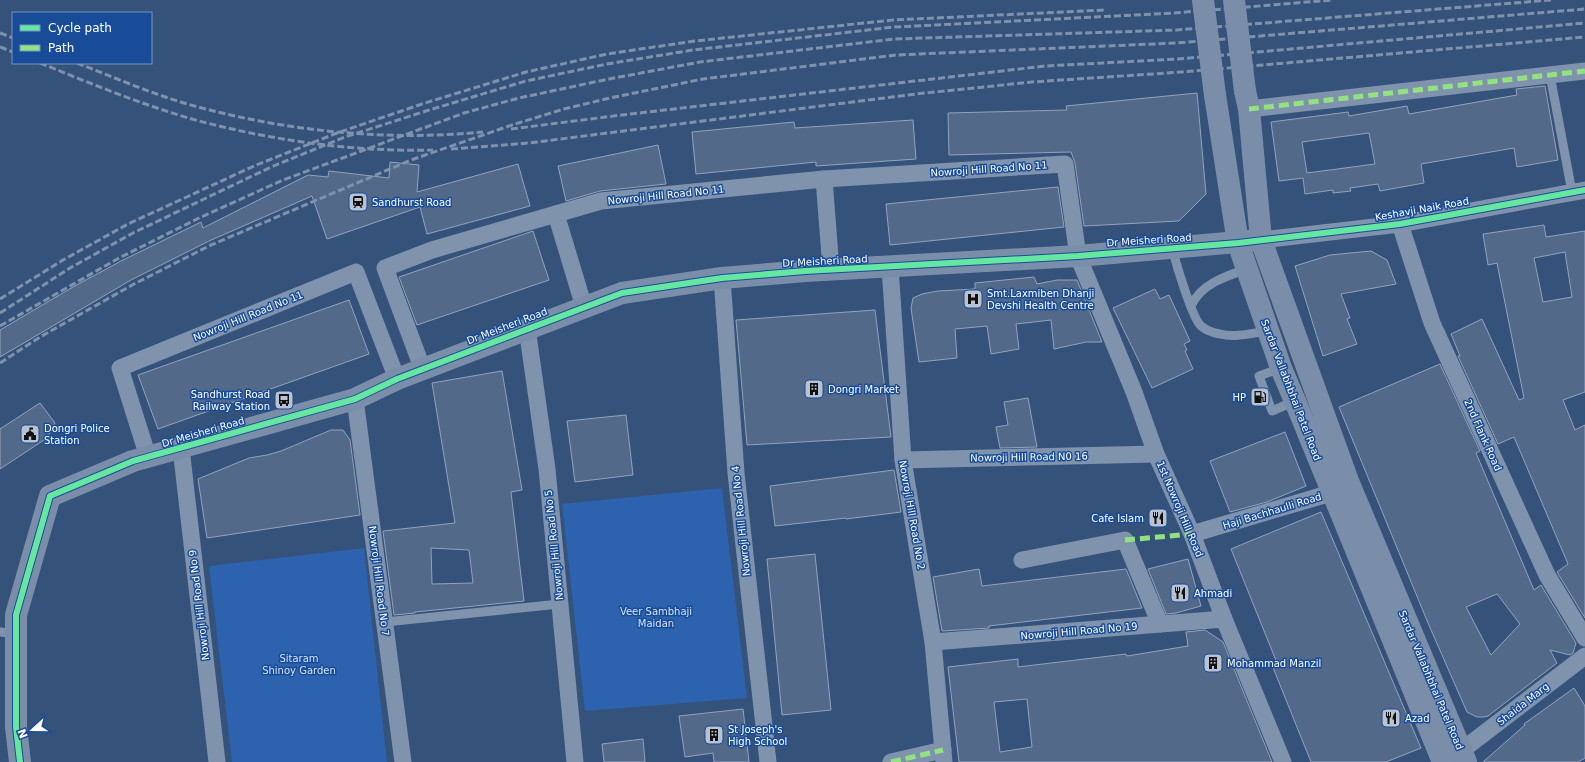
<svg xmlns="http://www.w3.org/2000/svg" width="1585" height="762" font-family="'DejaVu Sans',sans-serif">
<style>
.green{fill:#2c62ae}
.building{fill:#52698a;stroke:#93a3bb;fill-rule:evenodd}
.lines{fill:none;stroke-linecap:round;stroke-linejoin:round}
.lane{stroke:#7f93ad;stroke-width:9}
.street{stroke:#7f93ad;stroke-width:17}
.secondary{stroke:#7a8ea9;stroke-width:22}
.rail{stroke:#7f92ab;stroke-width:3;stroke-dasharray:7 3;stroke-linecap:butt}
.secondary-bridge{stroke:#7a8ea9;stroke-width:22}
.quiet{stroke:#91e382;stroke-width:5;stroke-dasharray:10 5;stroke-linecap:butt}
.cycleway-casing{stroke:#184c98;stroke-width:8}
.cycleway{stroke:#66e7a1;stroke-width:6}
.labels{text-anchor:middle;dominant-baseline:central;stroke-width:3;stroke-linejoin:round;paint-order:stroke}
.street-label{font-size:10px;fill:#fff;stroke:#184c98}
.poi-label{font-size:10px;fill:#fff;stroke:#184c98;text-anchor:start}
.park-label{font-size:10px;fill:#d3e4fc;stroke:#184c98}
</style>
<rect width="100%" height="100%" fill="#35527b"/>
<g class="green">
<polygon points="722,488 747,698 585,711 562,504"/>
<polygon points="364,548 387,762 232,762 209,566"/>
</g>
<g class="building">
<path d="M 1545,86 L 1558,160 L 1517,167 L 1514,148 L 1421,164 L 1424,183 L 1380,191 L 1378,184 L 1350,188 L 1351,191 L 1333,193 L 1333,190 L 1305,194 L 1303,178 L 1279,181 L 1271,122 L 1348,112 L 1349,116 L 1407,106 L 1409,114 L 1517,95 L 1516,89 ZM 1369,133 L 1375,164 L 1307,173 L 1302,142 Z"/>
<polygon points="1197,93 1206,194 1179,221 1084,226 1075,163 1071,152 949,155 948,113 1067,110 1066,106"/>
<polygon points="913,120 916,159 816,166 816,162 696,174 692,132 794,122 795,128"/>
<polygon points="658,145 666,184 600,191 566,201 558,166"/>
<polygon points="390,162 419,165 417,192 518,164 530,206 427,234 420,207 327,239 312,196 209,241 131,280 0,357 0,330 73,287 121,261 201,222 203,228 308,175 328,177 329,171 389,178"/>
<polygon points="1058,187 1064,227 890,245 886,204"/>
<path d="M 1544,225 L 1546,237 L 1585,231 L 1585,392 L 1563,400 L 1575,430 L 1585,425 L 1585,618 L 1557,572 L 1568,564 L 1514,437 L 1498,444 L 1458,356 L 1460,356 L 1451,334 L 1482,319 L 1519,400 L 1524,398 L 1497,263 L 1488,265 L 1483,234 ZM 1565,252 L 1572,297 L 1543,302 L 1534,258 Z"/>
<polygon points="533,231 549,280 417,325 399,277"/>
<polygon points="1371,251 1387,260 1396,284 1341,294 1350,318 1347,319 1357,344 1323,356 1295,266 1330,255"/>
<polygon points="1034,277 1037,284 1057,280 1077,280 1102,342 1086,342 1054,349 1051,320 1016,324 1019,349 991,354 987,326 955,329 957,358 919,362 911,308 913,298 922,294 938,291 975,289 975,283"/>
<polygon points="1155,289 1160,299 1169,295 1181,321 1190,341 1184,344 1187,350 1185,351 1193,369 1152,388 1113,308"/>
<polygon points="349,300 369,354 158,429 138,375"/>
<polygon points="875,310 891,437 747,445 736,320"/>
<path d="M 1440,364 L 1480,451 L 1476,453 L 1534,590 L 1541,585 L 1576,643 L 1573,653 L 1570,655 L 1550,650 L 1557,663 L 1488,716 L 1484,717 L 1477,717 L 1467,712 L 1428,623 L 1339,407 ZM 1497,594 L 1520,624 L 1491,655 L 1466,607 Z"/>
<path d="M 502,371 L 522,490 L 511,492 L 524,601 L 415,612 L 415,613 L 394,615 L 383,531 L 455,523 L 432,383 ZM 431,548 L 469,550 L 473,583 L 432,584 Z"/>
<polygon points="1028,398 1037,447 1000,448 996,427 1008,425 1004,402"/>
<polygon points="40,403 55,423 47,438 0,469 0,429"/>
<polygon points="626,415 633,475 575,482 567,421"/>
<polygon points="331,430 343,430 350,440 360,515 207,538 198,479 249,458 267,455 281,451"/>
<polygon points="1285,432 1306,486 1267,502 1230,512 1210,461"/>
<polygon points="894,470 901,512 846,519 846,518 775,526 770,486"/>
<polygon points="1321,512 1421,748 1386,762 1311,762 1272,665 1277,663 1231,549"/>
<polygon points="815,554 831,710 782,715 767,559"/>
<polygon points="1188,559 1201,606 1176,613 1166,614 1148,569"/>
<polygon points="979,569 982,586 1126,569 1142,608 989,626 989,628 942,631 933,577"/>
<path d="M 1205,630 L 1223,642 L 1272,762 L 959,762 L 948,667 L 1018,659 L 1018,667 L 1126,654 L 1127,656 L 1188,646 L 1186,632 ZM 1027,699 L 1032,747 L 1000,752 L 994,702 Z"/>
<polygon points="1574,688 1585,706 1585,758 1578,762 1483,762 1525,725 1524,724"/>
<polygon points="743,709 749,762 714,762 713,753 685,757 679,716"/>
<polygon points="643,739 645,762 604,762 602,744"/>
</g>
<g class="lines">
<g class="lane">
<polyline points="1550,75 1572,192"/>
<path d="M 1172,248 C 1176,263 1192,318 1201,326 C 1206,330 1213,333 1220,334 C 1235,338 1253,333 1268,331"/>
<path d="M 1191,306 C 1201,284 1226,276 1247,269"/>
<polyline points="1281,368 1259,376 1272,411 1295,401"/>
<polyline points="385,622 560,604"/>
<polyline points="0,632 16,634"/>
</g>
<g class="street">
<polyline points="1249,109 1585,71"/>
<polyline points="824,179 831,269"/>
<polyline points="556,214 584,307"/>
<polyline points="1400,224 1432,323 1547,575 1585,638"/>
<polyline points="1261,240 1400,224 1585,190"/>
<polyline points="890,267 903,460 933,642 944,762"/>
<polyline points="722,278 736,473 768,762"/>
<polyline points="527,328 547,469 575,762"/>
<polyline points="423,370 385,268 432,250 601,201 824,179 1065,164 1078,256 1134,392 1156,454 1192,534 1224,619 1283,762"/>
<polyline points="355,399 403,762"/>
<polyline points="181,448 217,762"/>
<polyline points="148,457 120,368 356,272 397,379"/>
<polyline points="903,460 1156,454"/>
<polyline points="1192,534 1331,493 1341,486"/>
<polyline points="1022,560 1125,540 1160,624"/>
<polyline points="933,642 1224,619"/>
<polyline points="1461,751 1585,656"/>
<polyline points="891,762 943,750"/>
</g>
<g class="secondary">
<polyline points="1245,91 1249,109 1261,240 1348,481 1466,762"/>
<polyline points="1215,95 1238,243 1281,368 1295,401 1443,762"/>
<polyline points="20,762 16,727 16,615 50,496 133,461 355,399 397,379 622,293 722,278 805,271 1078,256 1261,240"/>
</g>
<g class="rail">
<polyline points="0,33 13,38"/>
<polyline points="0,47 13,52"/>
<path d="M 40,63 C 92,84 145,106 199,121 C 276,141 354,152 433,150"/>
<path d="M 77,63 C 118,79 159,97 202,108 C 293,132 390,141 483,132"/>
<polyline points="511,129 622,115 1045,66 1178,59 1585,23"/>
<polyline points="451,149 529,143 916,94 1032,82 1182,72 1585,37"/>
<polyline points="0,299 63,260 128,224 254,166 337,133 425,103 526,72 607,54 695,41 893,20 1105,10"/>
<polyline points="0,313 70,268 133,233 271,167 345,137 426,111 526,81 607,64 693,50 894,27 1174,13 1332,0"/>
<polyline points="0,326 119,258 199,218 283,180 464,113 519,98 609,79 700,62 894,39 1177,30 1551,0"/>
<polyline points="0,363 40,337 134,284 211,245 411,160 512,125 564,109 610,98 703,79 896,55 1176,43 1585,9"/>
</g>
<g class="secondary-bridge">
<polyline points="1203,0 1215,95"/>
<polyline points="1234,0 1245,91"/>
</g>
<g class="quiet">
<polyline points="1249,109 1585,71"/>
<polyline points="1125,540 1192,534"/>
<polyline points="891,762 943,750"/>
</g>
<g class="cycleway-casing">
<polyline id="cycleway" points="20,762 16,727 16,615 50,496 133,461 355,399 397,379 622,293 722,278 805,271 1078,256 1238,243 1400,224 1585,190"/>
</g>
<use href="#cycleway" class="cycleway"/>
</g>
<defs>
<g id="station-square" transform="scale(1)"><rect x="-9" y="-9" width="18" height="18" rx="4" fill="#b8c2d1" stroke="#184c98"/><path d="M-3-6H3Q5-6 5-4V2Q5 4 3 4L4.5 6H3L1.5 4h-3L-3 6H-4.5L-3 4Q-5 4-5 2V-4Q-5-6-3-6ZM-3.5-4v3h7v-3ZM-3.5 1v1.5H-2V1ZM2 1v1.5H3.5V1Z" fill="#111"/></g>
<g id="hospital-square" transform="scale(1)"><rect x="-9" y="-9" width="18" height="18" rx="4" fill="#b8c2d1" stroke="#184c98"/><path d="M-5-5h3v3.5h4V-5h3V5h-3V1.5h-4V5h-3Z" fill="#111"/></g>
<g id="building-square" transform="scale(1)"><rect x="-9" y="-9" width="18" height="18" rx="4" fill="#b8c2d1" stroke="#184c98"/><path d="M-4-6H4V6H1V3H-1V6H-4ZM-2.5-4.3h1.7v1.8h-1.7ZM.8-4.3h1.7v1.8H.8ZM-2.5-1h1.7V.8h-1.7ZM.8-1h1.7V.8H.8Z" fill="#111"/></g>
<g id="fuel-square" transform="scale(1)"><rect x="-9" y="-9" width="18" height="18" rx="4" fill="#b8c2d1" stroke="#184c98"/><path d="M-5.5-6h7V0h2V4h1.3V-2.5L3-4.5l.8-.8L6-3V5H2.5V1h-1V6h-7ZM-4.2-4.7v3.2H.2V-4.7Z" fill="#111"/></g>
<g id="bus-square" transform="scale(1)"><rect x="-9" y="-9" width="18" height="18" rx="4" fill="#b8c2d1" stroke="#184c98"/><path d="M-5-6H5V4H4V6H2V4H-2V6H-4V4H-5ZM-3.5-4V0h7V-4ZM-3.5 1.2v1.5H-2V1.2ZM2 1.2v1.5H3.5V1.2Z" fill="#111"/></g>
<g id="civic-square" transform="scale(1)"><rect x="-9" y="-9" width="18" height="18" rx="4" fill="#b8c2d1" stroke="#184c98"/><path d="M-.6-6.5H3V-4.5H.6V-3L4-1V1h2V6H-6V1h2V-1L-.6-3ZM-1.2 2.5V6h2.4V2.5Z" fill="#111"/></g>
<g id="restaurant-square" transform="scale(1)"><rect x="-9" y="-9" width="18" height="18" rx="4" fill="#b8c2d1" stroke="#184c98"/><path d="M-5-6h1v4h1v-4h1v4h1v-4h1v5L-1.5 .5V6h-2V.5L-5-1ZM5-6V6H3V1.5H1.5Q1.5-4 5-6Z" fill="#111"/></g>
</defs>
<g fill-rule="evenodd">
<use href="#station-square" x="358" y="202"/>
<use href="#hospital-square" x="973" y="299"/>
<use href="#building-square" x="814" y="389"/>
<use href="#fuel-square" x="1260" y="397"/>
<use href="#bus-square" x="284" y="400"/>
<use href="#civic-square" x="30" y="434"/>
<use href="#restaurant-square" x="1158" y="518"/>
<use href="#restaurant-square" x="1180" y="593"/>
<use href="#building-square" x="1213" y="663"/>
<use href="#restaurant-square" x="1391" y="718"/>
<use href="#building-square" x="714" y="735"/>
</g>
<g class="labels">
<g class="street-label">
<text transform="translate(989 169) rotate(-4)">Nowroji Hill Road No 11</text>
<text transform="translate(666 195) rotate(-6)">Nowroji Hill Road No 11</text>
<text transform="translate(1422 209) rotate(-10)">Keshavji Naik Road</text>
<text transform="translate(1149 240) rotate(-4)">Dr Meisheri Road</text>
<text transform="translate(825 261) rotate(-3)">Dr Meisheri Road</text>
<text transform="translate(248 316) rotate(-22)">Nowroji Hill Road No 11</text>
<text transform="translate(507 326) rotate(-21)">Dr Meisheri Road</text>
<text transform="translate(1291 390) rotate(69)">Sardar Vallabhbhai Patel Road</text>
<text transform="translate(203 432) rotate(-16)">Dr Meisheri Road</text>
<text transform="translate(1483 435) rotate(66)">2nd Flank Road</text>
<text transform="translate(1029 457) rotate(-1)">Nowroji Hill Road N0 16</text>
<text transform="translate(1180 509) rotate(67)">1st Nowroji Hill Road</text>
<text transform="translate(1272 511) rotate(-17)">Haji Bachhaulli Road</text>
<text transform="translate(912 515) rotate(80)">Nowroji Hill Road No 2</text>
<text transform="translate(741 521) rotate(-96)">Nowroji Hill Road No 4</text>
<text transform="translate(554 545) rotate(-96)">Nowroji Hill Road No 5</text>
<text transform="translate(379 581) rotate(83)">Nowroji Hill Road No 7</text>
<text transform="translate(199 605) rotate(-97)">Nowroji Hill Road No 9</text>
<text transform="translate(1079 631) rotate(-5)">Nowroji Hill Road No 19</text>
<text transform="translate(1431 680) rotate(67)">Sardar Vallabhbhai Patel Road</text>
<text transform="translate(1523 704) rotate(-38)">Shaida Marg</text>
</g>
<g class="poi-label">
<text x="372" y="202">Sandhurst Road</text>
<text x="987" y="293">Smt.Laxmiben Dhanji<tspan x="987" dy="12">Devshi Health Centre</tspan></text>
<text x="828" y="389">Dongri Market</text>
<text x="270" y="394" text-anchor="end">Sandhurst Road<tspan x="270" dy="12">Railway Station</tspan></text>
<text x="1246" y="397" text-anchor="end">HP</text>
<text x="44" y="428">Dongri Police<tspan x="44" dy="12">Station</tspan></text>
<text x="1144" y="518" text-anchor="end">Cafe Islam</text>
<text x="1194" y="593">Ahmadi</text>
<text x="1227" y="663">Mohammad Manzil</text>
<text x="1405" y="718">Azad</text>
<text x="728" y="729">St Joseph's<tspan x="728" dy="12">High School</tspan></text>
</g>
<g class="park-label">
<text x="656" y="611">Veer Sambhaji<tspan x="656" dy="12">Maidan</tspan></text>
<text x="299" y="658">Sitaram<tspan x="299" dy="12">Shinoy Garden</tspan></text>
</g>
</g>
<rect x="12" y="12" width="140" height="52" fill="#184c98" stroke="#7494c1"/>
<rect x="20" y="25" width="20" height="6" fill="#66e7a1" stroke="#7494c1"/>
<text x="48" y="32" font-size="12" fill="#ffffff">Cycle path</text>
<rect x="20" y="45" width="20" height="6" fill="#91e382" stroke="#7494c1"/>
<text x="48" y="52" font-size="12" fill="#ffffff">Path</text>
<g transform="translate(32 730) rotate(249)" stroke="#184c98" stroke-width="3" paint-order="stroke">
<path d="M0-3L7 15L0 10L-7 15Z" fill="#ffffff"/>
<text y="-6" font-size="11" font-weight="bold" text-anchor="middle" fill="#ffffff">N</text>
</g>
</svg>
